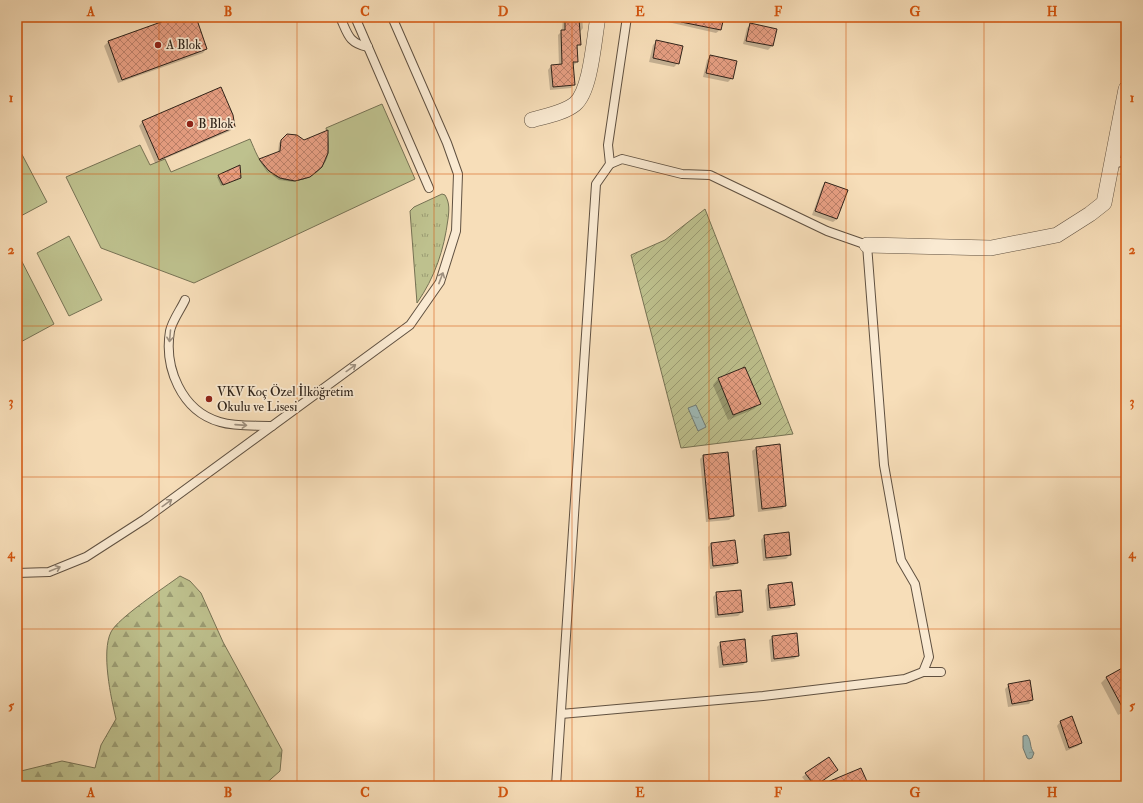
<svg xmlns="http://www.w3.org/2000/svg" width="1143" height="803" font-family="'IM FELL Double Pica',serif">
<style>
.grass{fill:url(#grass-tufts);stroke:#767254}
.forest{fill:url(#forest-firs);stroke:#767254}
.park{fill:#bec18e;stroke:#767254}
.garden{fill:url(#garden-furrows);stroke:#767254}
.water{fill:url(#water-ripples);stroke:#727e78}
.shadow{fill:#0003}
.building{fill:url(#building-cross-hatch);stroke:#2e2219}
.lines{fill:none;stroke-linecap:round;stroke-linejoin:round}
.service-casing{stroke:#605141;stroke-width:10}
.minor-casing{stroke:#605141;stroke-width:16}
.service{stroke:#faead2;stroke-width:8}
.minor{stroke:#faead2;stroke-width:15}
.oneway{stroke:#9e907f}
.grid{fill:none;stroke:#d5540d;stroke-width:1;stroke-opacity:0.55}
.poi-dot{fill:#8f2418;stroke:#faead2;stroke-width:1.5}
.labels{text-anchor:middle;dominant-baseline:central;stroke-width:3.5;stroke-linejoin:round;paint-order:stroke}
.poi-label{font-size:13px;fill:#2e2219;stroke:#faead2;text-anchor:start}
.neatline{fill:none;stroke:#d5540d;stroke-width:1.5}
.grid-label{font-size:13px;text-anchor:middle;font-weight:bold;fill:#d5540d}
</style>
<defs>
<pattern id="grass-tufts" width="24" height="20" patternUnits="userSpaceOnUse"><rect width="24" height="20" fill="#bec18e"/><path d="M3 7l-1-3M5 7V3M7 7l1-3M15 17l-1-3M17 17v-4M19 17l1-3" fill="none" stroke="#9b9c73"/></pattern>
<pattern id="forest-firs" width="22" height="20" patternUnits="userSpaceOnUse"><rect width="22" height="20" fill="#bec18e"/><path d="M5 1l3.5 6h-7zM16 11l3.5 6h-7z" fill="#9b9c73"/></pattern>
<pattern id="garden-furrows" width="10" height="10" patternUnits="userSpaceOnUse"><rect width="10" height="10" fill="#bec18e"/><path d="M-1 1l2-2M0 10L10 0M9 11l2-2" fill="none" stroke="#9b9c73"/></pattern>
<pattern id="water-ripples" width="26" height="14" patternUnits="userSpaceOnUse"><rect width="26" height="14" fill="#9fbbb8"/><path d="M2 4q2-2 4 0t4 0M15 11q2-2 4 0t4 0" fill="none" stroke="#89a09e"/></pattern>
<pattern id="building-cross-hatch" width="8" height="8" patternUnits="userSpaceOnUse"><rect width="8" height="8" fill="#e79f83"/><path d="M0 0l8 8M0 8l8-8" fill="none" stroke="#bc816a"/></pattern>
</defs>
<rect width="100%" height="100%" fill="#f7deb9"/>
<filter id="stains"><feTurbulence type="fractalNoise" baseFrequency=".005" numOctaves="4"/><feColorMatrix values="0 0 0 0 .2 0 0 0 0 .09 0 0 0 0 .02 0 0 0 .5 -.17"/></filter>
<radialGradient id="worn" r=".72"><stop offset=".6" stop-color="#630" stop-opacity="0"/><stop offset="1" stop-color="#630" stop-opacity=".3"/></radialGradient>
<path class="grass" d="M 442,194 L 445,195 C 450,203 449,211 448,219 C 444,250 435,277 417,303 L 410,211 L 414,207 Z"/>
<path class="forest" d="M 180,576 L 190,581 L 201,593 L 223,642 L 282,750 L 280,771 L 263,786 L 17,786 L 17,772 L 62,761 L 95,768 L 101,745 L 116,719 C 111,698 101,652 111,632 C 118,618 165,587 180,576 Z"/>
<g class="park">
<path d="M 382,104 L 415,179 L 194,283 L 101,248 L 66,177 L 140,145 L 150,165 L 165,159 L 171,172 L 250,139 C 255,150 259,163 269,171 C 289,189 322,180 328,153 C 329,145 328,136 326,128 Z"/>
<polygon points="17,145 47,202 17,218"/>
<polygon points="69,236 102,300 69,316 37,253"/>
<polygon points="17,252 54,324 17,344"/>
</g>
<polygon class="garden" points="705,209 793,434 681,448 631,255 665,240"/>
<g class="water">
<polygon points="696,405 706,427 698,431 688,408"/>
<path d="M 1027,735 C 1032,741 1029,747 1034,753 L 1032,758 L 1029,759 L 1027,758 L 1023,748 L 1023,736 Z"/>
</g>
<g class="shadow">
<polygon points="178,17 195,17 206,49 203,53 118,83 104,46 108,42"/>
<polygon points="563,17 582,17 583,28 580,32 580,44 576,48 577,62 573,66 574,84 571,88 550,90 548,70 551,66 559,66 558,35 562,31"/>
<polygon points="646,17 723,17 720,30 716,33"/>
<polygon points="751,24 775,29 772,46 768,50 743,44 747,28"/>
<polygon points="657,41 678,63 674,67 649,62 653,45"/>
<polygon points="710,57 732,78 728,82 703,77 707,60"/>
<polygon points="142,122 234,127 230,131 155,163 139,126"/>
<polygon points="285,136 321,166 308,178 293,182 279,180 272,175 273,174 261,159 278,152 279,143"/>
<polygon points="259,160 270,174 267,172"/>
<polygon points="219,176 240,177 221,186 217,177"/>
<polygon points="825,183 837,219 833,222 812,215 822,187"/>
<polygon points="745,368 760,403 754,409 728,420 713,385 718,379"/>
<polygon points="756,448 785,506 782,509 758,512 752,451"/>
<polygon points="704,455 733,516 729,520 706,522 700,459"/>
<polygon points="764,536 790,555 786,559 763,561 761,540"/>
<polygon points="711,544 737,563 733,566 710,569 708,547"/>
<polygon points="768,586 794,605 790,608 767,611 765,590"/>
<polygon points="717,593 742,612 738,616 715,618 713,597"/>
<polygon points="773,637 798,656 794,659 771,662 769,640"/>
<polygon points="721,643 746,662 743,665 719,668 717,647"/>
<polygon points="1126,667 1126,711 1118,715 1101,683 1107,677"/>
<polygon points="1009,685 1032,700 1029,704 1008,707 1005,689"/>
<polygon points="1072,718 1081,743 1078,746 1066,751 1057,726 1060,722"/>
<polygon points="837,770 816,786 809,786 802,777 806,774"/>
</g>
<g class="building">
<polygon points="175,17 196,17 207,49 122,80 108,41"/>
<polygon points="565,17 578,17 579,19 581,45 577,45 578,62 573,62 575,85 553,87 551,65 562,64 561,30 565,30"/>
<polygon points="682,17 724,17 721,30 681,22"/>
<polygon points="750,23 777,29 773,46 746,41"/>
<polygon points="656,40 683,46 679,64 653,58"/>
<polygon points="710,55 737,61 733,79 706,73"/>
<polygon points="221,87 233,115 235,127 159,160 142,121"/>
<polygon points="328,130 328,153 322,167 310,177 295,181 280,178 269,171 259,159 280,151 281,140 287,134 297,135 304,140"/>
<polygon points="240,165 241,178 223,185 218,175"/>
<polygon points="825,182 848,190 837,219 815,211"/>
<polygon points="745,367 761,404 733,415 718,378"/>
<polygon points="780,444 786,506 762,509 756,447"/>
<polygon points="728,452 734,516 709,519 703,455"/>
<polygon points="789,532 791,555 766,558 764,535"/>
<polygon points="735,540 738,563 713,566 711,543"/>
<polygon points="792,582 795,605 770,608 768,585"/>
<polygon points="741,590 743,612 718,615 716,592"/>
<polygon points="797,633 799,656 774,659 772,636"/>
<polygon points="745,639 747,662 723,665 720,642"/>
<polygon points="1126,666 1126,714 1106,677"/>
<polygon points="1030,680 1033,700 1012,704 1008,684"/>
<polygon points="1072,716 1082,743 1069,748 1060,721"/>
<polygon points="829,757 838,770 815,786 805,773"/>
<polygon points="861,768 869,786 818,786"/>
</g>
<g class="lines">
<g class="service-casing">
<g id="service">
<path d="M 340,17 C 348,34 348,43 368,47"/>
<polyline points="355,17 429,188"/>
<polyline points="1111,164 1126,161"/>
<path d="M 185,300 C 181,309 172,321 170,331 C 164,367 181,411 220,422 C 236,427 255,425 272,426"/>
<polyline points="17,573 49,572 86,557 145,519 410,325 440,282 456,231 458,174 447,143 392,17"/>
<polyline points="923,672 941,672"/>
<polyline points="561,714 763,696 905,679 923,672 929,657 915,584 901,560 884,465 867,245 827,231 710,175 682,174 622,159 610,164"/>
<polyline points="556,786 596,184 610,164 608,145 627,17"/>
</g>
</g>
<g class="minor-casing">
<g id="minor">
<path d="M 532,120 C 546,116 564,113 575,104 C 591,91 594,38 598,17"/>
<polyline points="867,245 991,248 1057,235 1090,214 1104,203 1126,89"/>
</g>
</g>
<use href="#service" class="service"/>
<use href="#minor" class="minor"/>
</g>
<defs><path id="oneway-shaft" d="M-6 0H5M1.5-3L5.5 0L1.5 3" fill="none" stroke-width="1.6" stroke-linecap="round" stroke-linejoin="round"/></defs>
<g class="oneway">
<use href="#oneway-shaft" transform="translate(441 278) rotate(-69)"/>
<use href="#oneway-shaft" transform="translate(170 336) rotate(95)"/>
<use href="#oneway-shaft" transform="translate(351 368) rotate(-36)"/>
<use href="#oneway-shaft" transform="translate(241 425) rotate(4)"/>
<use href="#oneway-shaft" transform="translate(167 503) rotate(-36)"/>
<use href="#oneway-shaft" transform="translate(55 569) rotate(-22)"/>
</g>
<path class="grid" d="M 159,17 L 159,786M 297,17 L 297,786M 434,17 L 434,786M 572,17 L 572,786M 709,17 L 709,786M 846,17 L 846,786M 984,17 L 984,786M 17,174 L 1126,174M 17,326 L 1126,326M 17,477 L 1126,477M 17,629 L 1126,629"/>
<g class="poi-dot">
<circle cx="158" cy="45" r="4"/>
<circle cx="190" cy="124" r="4"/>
<circle cx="209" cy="399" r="4"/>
</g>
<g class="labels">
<g class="poi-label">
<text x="166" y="45">A Blok</text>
<text x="198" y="124">B Blok</text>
<text x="217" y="392">VKV Koç Özel İlköğretim<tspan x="217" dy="15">Okulu ve Lisesi</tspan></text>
</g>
</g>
<rect width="1143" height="803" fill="none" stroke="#f7deb9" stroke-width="44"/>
<rect x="22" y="22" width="1099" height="759" class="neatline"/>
<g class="grid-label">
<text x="91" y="16">A</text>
<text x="228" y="16">B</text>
<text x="365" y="16">C</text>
<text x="503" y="16">D</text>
<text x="640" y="16">E</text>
<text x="778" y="16">F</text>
<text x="915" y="16">G</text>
<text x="1052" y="16">H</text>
<text x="11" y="102">1</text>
<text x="1132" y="102">1</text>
<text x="11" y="254">2</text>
<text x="1132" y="254">2</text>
<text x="11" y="406">3</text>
<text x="1132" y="406">3</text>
<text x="11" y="558">4</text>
<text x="1132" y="558">4</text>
<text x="11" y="710">5</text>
<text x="1132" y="710">5</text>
<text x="91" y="797">A</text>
<text x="228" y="797">B</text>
<text x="365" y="797">C</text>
<text x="503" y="797">D</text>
<text x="640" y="797">E</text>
<text x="778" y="797">F</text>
<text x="915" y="797">G</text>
<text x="1052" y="797">H</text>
</g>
<rect width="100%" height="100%" filter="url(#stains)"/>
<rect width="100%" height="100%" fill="url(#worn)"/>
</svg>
